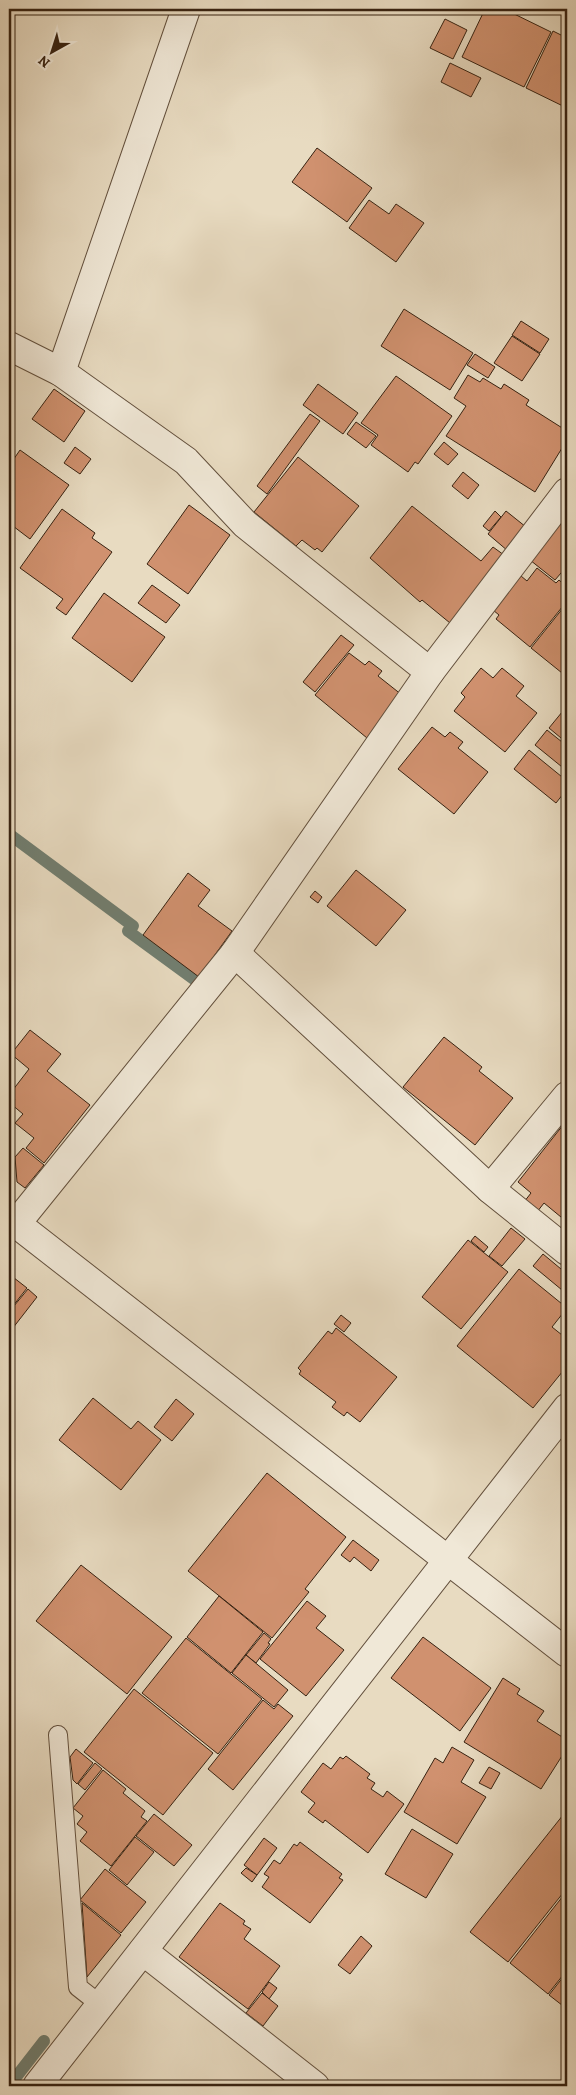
<svg xmlns="http://www.w3.org/2000/svg" width="576" height="2095" font-family="Alegreya,serif">
<style>
.lines{fill:none;stroke-linecap:round;stroke-linejoin:round}
.stream{stroke:#717e70;stroke-width:12}
.building{fill:#d0916f;stroke:#372211}
.service-casing{stroke:#63503d;stroke-width:20}
.minor-casing{stroke:#63503d;stroke-width:30}
.tertiary-casing{stroke:#63503d;stroke-width:30}
.service{stroke:#f0e8d7;stroke-width:18}
.minor{stroke:#f0e8d7;stroke-width:28}
.tertiary{stroke:#f0e8d7;stroke-width:28}
</style>
<rect width="100%" height="100%" fill="#e8dbc1"/>
<filter id="stains"><feTurbulence type="fractalNoise" baseFrequency=".004" numOctaves="4"/><feColorMatrix values="0 0 0 0 .2 0 0 0 0 .09 0 0 0 0 .02 0 0 0 .5 -.17"/></filter>
<radialGradient id="worn" r=".72"><stop offset=".6" stop-color="#630" stop-opacity="0"/><stop offset="1" stop-color="#630" stop-opacity=".3"/></radialGradient>
<g class="lines">
<g class="stream">
<polyline points="9,834 133,926 128,931 195,980"/>
<polyline points="9,2086 44,2041"/>
</g>
</g>
<g class="building">
<polygon points="485,9 504,9 551,32 524,87 462,57"/>
<polygon points="445,19 467,30 453,59 430,48"/>
<polygon points="553,31 567,38 567,108 526,88"/>
<polygon points="450,63 481,78 471,97 441,82"/>
<polygon points="317,148 372,188 347,222 292,182"/>
<polygon points="369,200 389,214 396,204 424,223 396,262 349,228"/>
<polygon points="404,309 473,353 450,390 381,346"/>
<polygon points="521,321 549,339 540,353 512,335"/>
<polygon points="512,336 540,354 522,381 494,363"/>
<polygon points="475,354 495,367 488,378 467,365"/>
<polygon points="468,375 480,382 483,378 501,389 504,384 529,400 526,405 567,431 567,440 535,492 446,436 466,406 454,398"/>
<polygon points="396,376 452,416 418,464 415,462 408,472 371,445 378,435 361,423"/>
<polygon points="318,384 358,413 343,434 303,405"/>
<polygon points="54,389 85,411 64,442 32,419"/>
<polygon points="310,414 320,421 267,494 257,486"/>
<polygon points="356,422 376,436 366,448 347,434"/>
<polygon points="444,442 458,454 448,465 434,454"/>
<polygon points="75,447 91,459 80,474 64,463"/>
<polygon points="20,450 69,485 30,539 9,523 9,466"/>
<polygon points="298,457 359,506 322,552 317,548 315,550 302,540 296,546 254,512"/>
<polygon points="463,472 479,485 468,499 452,486"/>
<polygon points="189,505 230,535 188,594 147,564"/>
<polygon points="412,506 481,561 493,547 504,555 450,623 422,600 420,602 370,558"/>
<polygon points="62,509 95,533 92,538 112,552 66,615 56,608 63,599 20,568"/>
<polygon points="495,511 501,517 489,531 483,526"/>
<polygon points="506,511 526,527 508,551 488,534"/>
<polygon points="567,515 567,566 555,580 530,560"/>
<polygon points="537,568 556,583 559,580 567,587 567,601 530,647 496,619 499,615 493,610 521,576 527,581"/>
<polygon points="152,585 180,605 166,623 138,603"/>
<polygon points="104,593 165,637 132,682 72,638"/>
<polygon points="567,603 567,677 531,648"/>
<polygon points="341,635 354,645 315,692 303,682"/>
<polygon points="349,653 365,665 369,661 382,671 378,676 402,695 367,738 315,695"/>
<polygon points="481,668 493,678 502,668 524,686 516,696 537,713 505,752 454,711 465,697 461,693"/>
<polygon points="567,706 567,743 549,728"/>
<polygon points="432,727 445,737 450,732 463,742 458,748 488,772 454,814 398,769"/>
<polygon points="547,730 567,746 567,771 535,745"/>
<polygon points="529,750 567,781 567,789 556,803 514,769"/>
<polygon points="356,870 406,910 376,946 327,906"/>
<polygon points="188,873 210,890 198,906 232,931 199,977 143,935"/>
<polygon points="315,891 322,897 318,903 310,897"/>
<polygon points="30,1030 61,1054 47,1071 90,1105 44,1163 26,1148 34,1138 15,1123 23,1114 11,1104 15,1099 9,1095 29,1069 11,1054"/>
<polygon points="444,1037 482,1067 479,1071 513,1098 475,1145 403,1087"/>
<polygon points="567,1120 567,1222 544,1203 537,1212 524,1202 531,1193 518,1182"/>
<polygon points="23,1148 44,1165 25,1188 17,1182 15,1157"/>
<polygon points="511,1228 525,1239 502,1266 489,1256"/>
<polygon points="475,1236 488,1247 484,1252 471,1241"/>
<polygon points="468,1240 508,1272 461,1329 422,1297"/>
<polygon points="543,1254 567,1274 567,1283 562,1290 533,1266"/>
<polygon points="519,1269 567,1308 552,1327 567,1339 567,1366 533,1408 457,1346"/>
<polygon points="9,1274 27,1288 9,1311"/>
<polygon points="28,1289 37,1297 9,1333 9,1312"/>
<polygon points="341,1315 351,1323 344,1332 334,1324"/>
<polygon points="336,1328 397,1377 360,1422 347,1412 344,1416 332,1407 336,1402 299,1374 301,1371 298,1368 328,1331 332,1334"/>
<polygon points="93,1398 131,1429 138,1421 161,1440 121,1490 59,1440"/>
<polygon points="176,1399 194,1414 172,1441 154,1427"/>
<polygon points="267,1473 346,1537 305,1589 309,1592 272,1638 188,1571"/>
<polygon points="353,1540 379,1560 371,1571 354,1557 350,1562 341,1555"/>
<polygon points="81,1565 172,1637 127,1694 36,1621"/>
<polygon points="219,1596 263,1632 231,1673 187,1637"/>
<polygon points="307,1601 326,1616 316,1628 344,1650 306,1696 260,1659"/>
<polygon points="264,1633 271,1639 268,1643 270,1644 256,1663 246,1655"/>
<polygon points="423,1637 491,1688 460,1731 391,1678"/>
<polygon points="186,1638 262,1699 218,1754 142,1693"/>
<polygon points="246,1655 288,1690 274,1707 232,1673"/>
<polygon points="503,1678 520,1689 517,1694 544,1711 537,1721 567,1740 567,1748 541,1789 464,1742"/>
<polygon points="134,1689 213,1753 163,1815 84,1752"/>
<polygon points="263,1700 274,1709 278,1704 293,1716 233,1790 208,1769"/>
<polygon points="452,1747 474,1760 461,1782 486,1797 457,1844 404,1812 435,1758 443,1763"/>
<polygon points="76,1749 93,1763 77,1784 73,1780 70,1757"/>
<polygon points="346,1756 370,1774 367,1778 375,1783 371,1789 383,1797 387,1791 404,1804 368,1853 325,1820 323,1823 308,1812 315,1803 301,1792 323,1763 331,1769 340,1757 343,1759"/>
<polygon points="95,1763 102,1769 85,1790 78,1784"/>
<polygon points="489,1767 500,1773 491,1789 479,1783"/>
<polygon points="103,1770 126,1789 123,1793 145,1811 141,1817 147,1821 111,1866 80,1841 87,1832 77,1824 83,1816 73,1808"/>
<polygon points="567,1810 567,1888 508,1962 470,1932"/>
<polygon points="154,1814 192,1845 174,1866 136,1836"/>
<polygon points="412,1829 453,1854 426,1898 385,1874"/>
<polygon points="135,1837 154,1852 127,1885 109,1870"/>
<polygon points="264,1838 277,1848 257,1875 244,1865"/>
<polygon points="300,1842 342,1874 339,1878 343,1880 310,1923 262,1887 269,1877 264,1874 274,1860 280,1864 294,1844 297,1846"/>
<polygon points="246,1868 257,1875 252,1882 241,1873"/>
<polygon points="105,1869 146,1902 121,1933 80,1900"/>
<polygon points="567,1891 567,1970 548,1994 510,1963"/>
<polygon points="82,1903 121,1935 87,1977"/>
<polygon points="220,1903 245,1921 243,1924 251,1929 244,1939 280,1966 248,2009 179,1957"/>
<polygon points="361,1936 372,1946 350,1974 338,1965"/>
<polygon points="567,1972 567,2009 549,1995"/>
<polygon points="269,1982 277,1988 269,1999 262,1992"/>
<polygon points="262,1993 278,2006 263,2026 246,2013"/>
</g>
<g class="lines">
<g class="service-casing">
<polyline id="service" points="58,1735 78,1987 101,2005"/>
</g>
<g class="minor-casing">
<g id="minor">
<polyline points="9,346 61,372 186,461 245,524 430,672"/>
<polyline points="61,372 186,9"/>
<polyline points="235,953 490,1189 567,1251"/>
<polyline points="490,1189 567,1096"/>
<polyline points="9,1218 567,1653"/>
<polyline points="16,1224 235,953 430,672 567,492"/>
<polyline points="143,1951 315,2086"/>
</g>
</g>
<g class="tertiary-casing">
<polyline id="tertiary" points="37,2086 567,1408"/>
</g>
<use href="#service" class="service"/>
<use href="#minor" class="minor"/>
<use href="#tertiary" class="tertiary"/>
</g>
<rect width="576" height="2095" fill="none" stroke="#e8dbc1" stroke-width="30"/>
<rect x="10" y="10" width="556" height="2075" fill="none" stroke="#372211" stroke-width="2.5"/>
<rect x="15" y="15" width="546" height="2065" fill="none" stroke="#372211"/>
<g transform="translate(52 52) rotate(219)" stroke="#f0e8d7" stroke-width="4" paint-order="stroke">
<path d="M0-4L9 19L0 12L-9 19Z" fill="#372211"/>
<text y="-8" font-size="14" font-weight="bold" text-anchor="middle" fill="#372211">N</text>
</g>
<rect width="100%" height="100%" filter="url(#stains)"/>
<rect width="100%" height="100%" fill="url(#worn)"/>
</svg>
